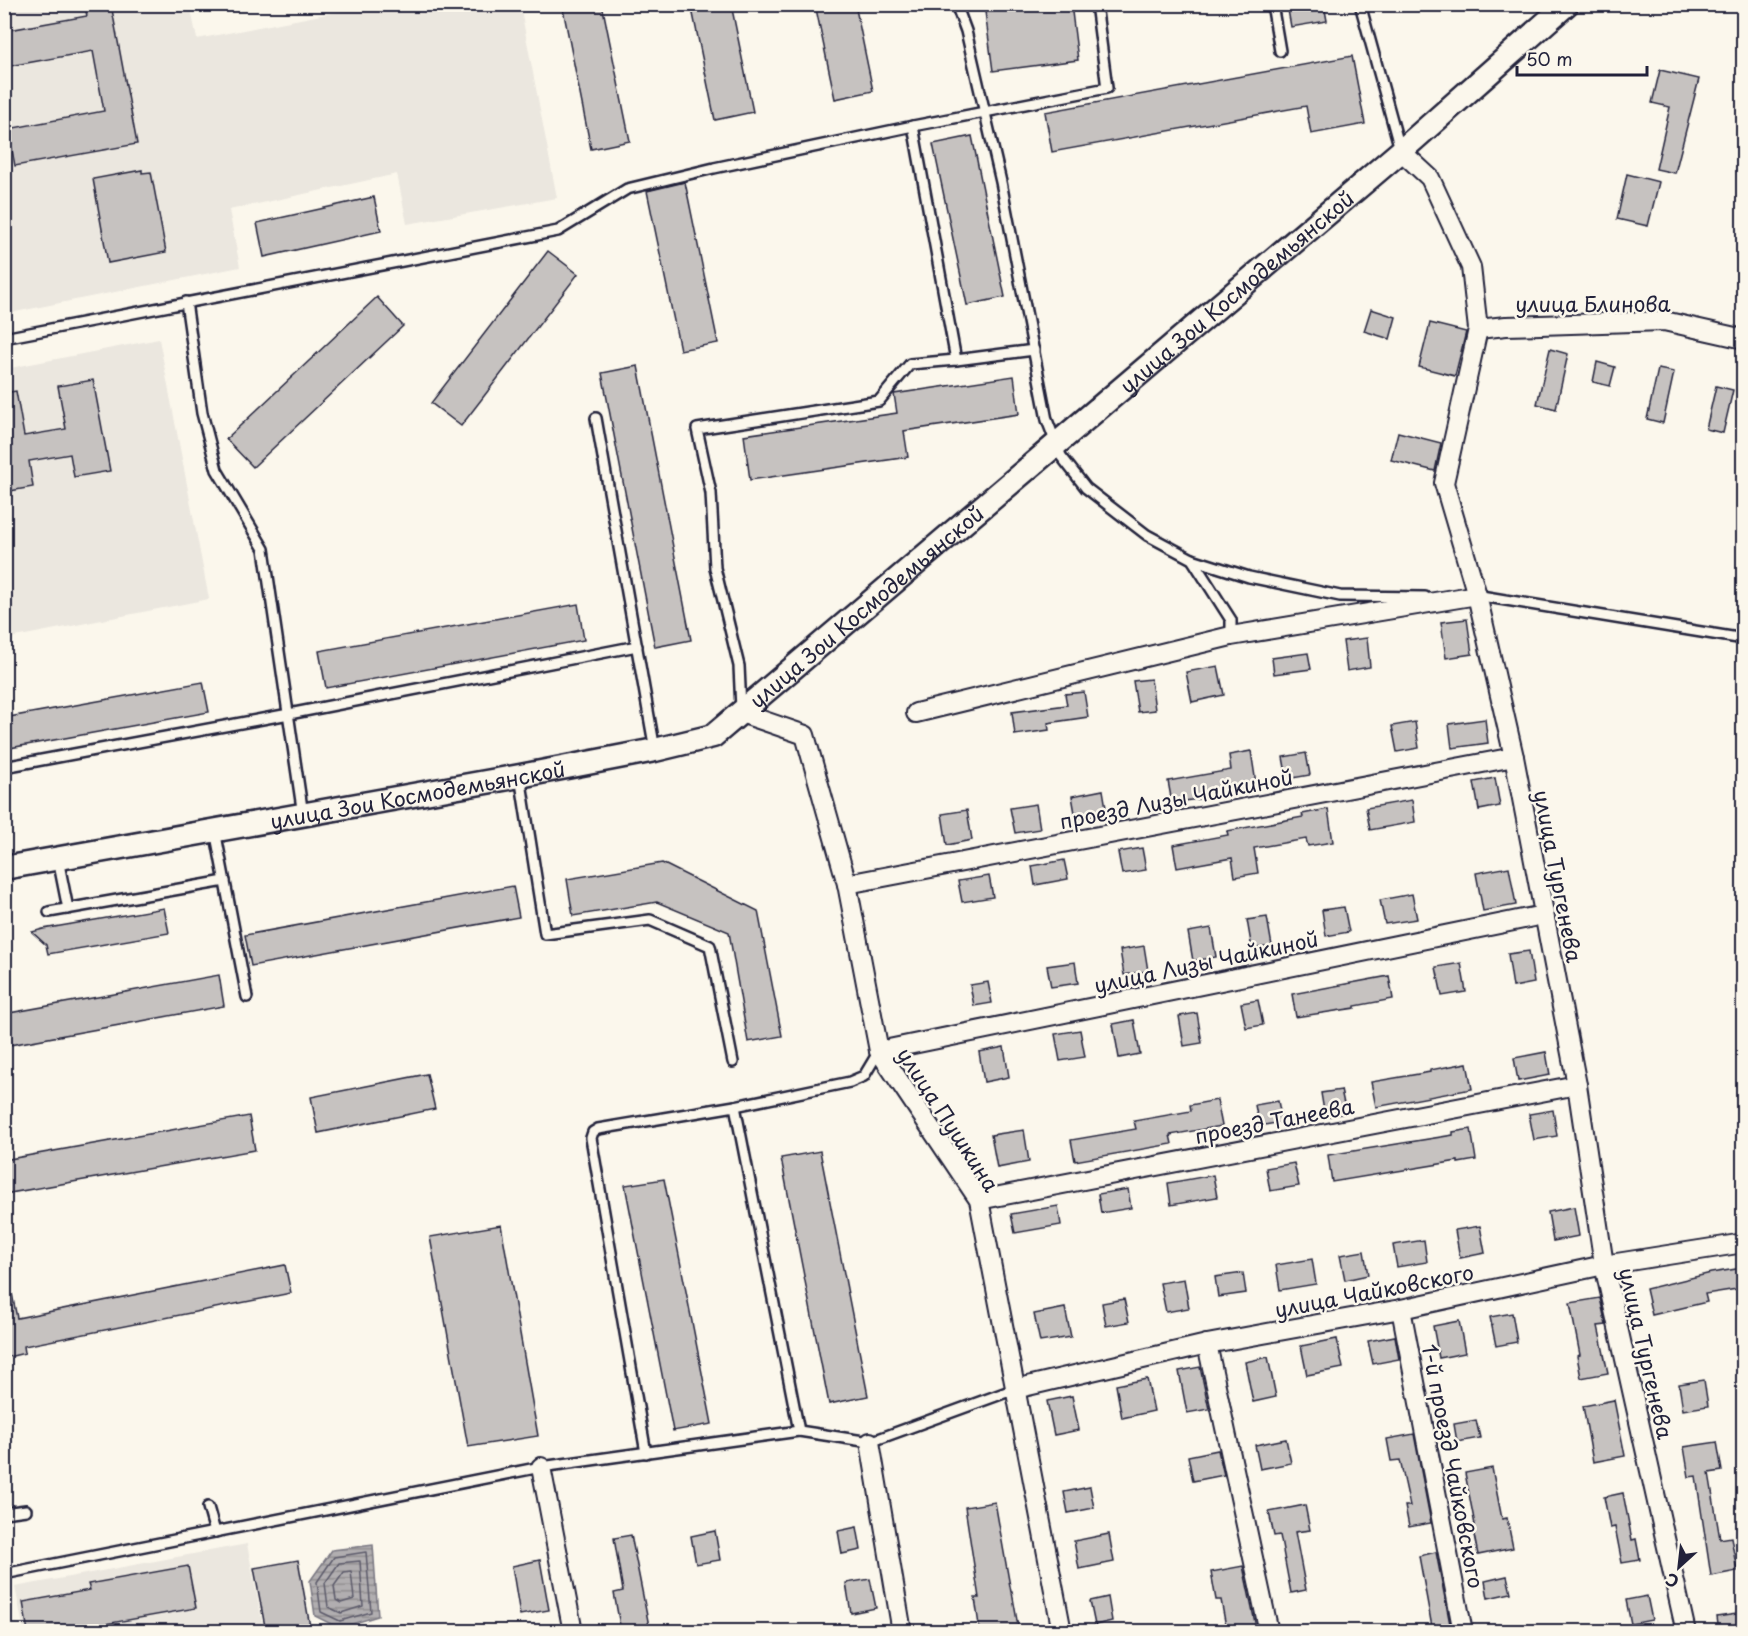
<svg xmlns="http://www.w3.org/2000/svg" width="1748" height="1636" font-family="'Playpen Sans',sans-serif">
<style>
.built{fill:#ebe7df}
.water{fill:url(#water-rules);stroke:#787681;stroke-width:1.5}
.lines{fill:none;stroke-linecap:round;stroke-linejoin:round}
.shore{stroke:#5b5a6a;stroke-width:1.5}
.building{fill:#c6c2c0;stroke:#22223b;stroke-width:1.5}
.service-casing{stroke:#22223b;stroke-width:14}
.minor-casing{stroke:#22223b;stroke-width:22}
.tertiary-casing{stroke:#22223b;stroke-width:27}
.service{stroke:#fbf7ec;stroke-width:9}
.minor{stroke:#fbf7ec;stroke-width:18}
.tertiary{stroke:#fbf7ec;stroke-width:22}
.labels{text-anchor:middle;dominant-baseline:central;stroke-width:5;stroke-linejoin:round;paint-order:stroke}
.street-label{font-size:21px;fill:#22223b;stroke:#fbf7ec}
</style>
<defs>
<pattern id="water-rules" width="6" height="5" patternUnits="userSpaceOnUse" patternTransform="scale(1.5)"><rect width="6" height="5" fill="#b1aeb0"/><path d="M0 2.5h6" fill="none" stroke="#908d90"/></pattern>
</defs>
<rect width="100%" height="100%" fill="#fbf7ec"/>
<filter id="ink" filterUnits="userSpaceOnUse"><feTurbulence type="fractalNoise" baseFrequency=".0167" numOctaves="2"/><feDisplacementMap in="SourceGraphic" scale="12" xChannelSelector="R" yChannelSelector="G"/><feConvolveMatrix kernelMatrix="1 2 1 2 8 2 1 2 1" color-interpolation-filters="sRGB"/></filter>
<g filter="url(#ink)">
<g class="built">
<polygon points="5,5 190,5 197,39 373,5 520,5 557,198 407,224 397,174 229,210 240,267 5,314"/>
<polygon points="159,339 209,599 5,639 5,369"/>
<polygon points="247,1544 264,1631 24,1631 15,1587"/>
</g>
<polygon class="water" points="373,1545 378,1616 339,1628 315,1616 310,1581 332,1550"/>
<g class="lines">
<g class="shore">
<polygon points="366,1552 371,1612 340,1621 321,1612 317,1582 334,1557"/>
<polygon points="360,1561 363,1606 341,1613 328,1607 325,1583 339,1563"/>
<polygon points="351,1571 354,1599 341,1603 336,1600 334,1586 344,1572"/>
</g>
</g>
<g class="building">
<polygon points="96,4 111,4 137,144 15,166 8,129 104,111 93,51 4,67 4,31 87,16 85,7"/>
<polygon points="562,4 602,4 630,141 591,149"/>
<polygon points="691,4 731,4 753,112 715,120"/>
<polygon points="815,4 855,4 873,91 835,99"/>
<polygon points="984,4 1071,4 1078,60 993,71"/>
<polygon points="1287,4 1324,4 1327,21 1291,27"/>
<polygon points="1352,56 1365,124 1311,134 1306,106 1052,152 1045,112"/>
<polygon points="1660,70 1699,79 1675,173 1656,169 1670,107 1652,103"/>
<polygon points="972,136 1005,297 967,305 933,144"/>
<polygon points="142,170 142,173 151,172 166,252 108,263 93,179"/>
<polygon points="1627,174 1659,182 1648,226 1617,219"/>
<polygon points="685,182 718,343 680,350 647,191"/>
<polygon points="374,197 381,231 264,257 257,223"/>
<polygon points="548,251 578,274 461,426 431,403"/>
<polygon points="377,297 403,326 253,467 226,439"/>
<polygon points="1371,309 1396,317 1390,339 1364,331"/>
<polygon points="1430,323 1466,332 1455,376 1419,367"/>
<polygon points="1550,349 1568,354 1556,409 1537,404"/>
<polygon points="1597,362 1615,367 1610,386 1593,382"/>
<polygon points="638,366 691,640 655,647 602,373"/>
<polygon points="1658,369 1674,372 1663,423 1647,419"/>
<polygon points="1014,376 1019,414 904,431 908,457 750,480 744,435 897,413 894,394"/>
<polygon points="93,380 110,471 74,477 70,454 29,461 33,487 4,492 4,393 16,391 24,436 66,429 58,386"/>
<polygon points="1716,386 1733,390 1723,433 1706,429"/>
<polygon points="1398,432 1441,443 1435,471 1391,460"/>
<polygon points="578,604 584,640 326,688 319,651"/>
<polygon points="1467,619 1472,654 1446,658 1441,622"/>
<polygon points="1367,638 1370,667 1347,671 1343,641"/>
<polygon points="1308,653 1311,669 1274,674 1272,658"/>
<polygon points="1218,666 1224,695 1192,702 1186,672"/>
<polygon points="1151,679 1155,710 1138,712 1133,681"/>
<polygon points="203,682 209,712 4,749 4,718"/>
<polygon points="1084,692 1088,717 1048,723 1049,730 1015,735 1012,712 1067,705 1065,694"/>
<polygon points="1485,719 1488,743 1452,748 1449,724"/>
<polygon points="1415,722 1419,748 1397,752 1392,726"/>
<polygon points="1251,751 1257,790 1172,803 1168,781 1231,770 1229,755"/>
<polygon points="1306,753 1310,775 1287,779 1283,757"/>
<polygon points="1495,778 1500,806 1479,810 1474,782"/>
<polygon points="1103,790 1107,814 1076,819 1072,796"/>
<polygon points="1412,800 1415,822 1370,830 1366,808"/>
<polygon points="1036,804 1040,829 1015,833 1010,808"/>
<polygon points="1328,809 1333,842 1308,846 1306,839 1254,848 1258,873 1235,877 1232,858 1177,868 1173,845 1228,835 1227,831 1303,817 1302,814"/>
<polygon points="967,810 972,840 947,845 942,814"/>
<polygon points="1142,848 1146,870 1122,874 1118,852"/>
<polygon points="1064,860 1068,879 1035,885 1032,866"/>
<polygon points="662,863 758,911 782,1036 748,1042 729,932 657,902 573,916 567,879"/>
<polygon points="1509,867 1516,905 1483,911 1476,873"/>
<polygon points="989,876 993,897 962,902 958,881"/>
<polygon points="513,886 519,917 251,966 245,935"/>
<polygon points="1412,894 1417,919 1385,924 1380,900"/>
<polygon points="1344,907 1349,932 1326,936 1322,910"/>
<polygon points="164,908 169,933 48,954 46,945 32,932 43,929"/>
<polygon points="1267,917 1272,946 1252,949 1247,920"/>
<polygon points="1211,928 1216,957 1193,961 1188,932"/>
<polygon points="1144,946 1148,971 1124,975 1120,950"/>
<polygon points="1529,951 1534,983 1513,987 1508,954"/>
<polygon points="1075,962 1078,983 1051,987 1047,966"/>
<polygon points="1461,963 1466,992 1442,996 1436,967"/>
<polygon points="219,975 224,1006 4,1046 4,1014"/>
<polygon points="1389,976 1393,999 1355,1006 1355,1008 1296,1017 1292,994"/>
<polygon points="988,982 992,1003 974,1006 970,985"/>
<polygon points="1258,1000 1263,1025 1246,1028 1241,1003"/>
<polygon points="1197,1013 1202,1043 1184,1046 1179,1016"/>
<polygon points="1134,1020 1140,1054 1119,1058 1113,1024"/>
<polygon points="1080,1030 1085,1057 1060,1061 1055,1034"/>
<polygon points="1004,1047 1009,1077 984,1082 979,1052"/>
<polygon points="1546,1052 1550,1075 1518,1081 1514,1058"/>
<polygon points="1467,1063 1472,1089 1376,1107 1371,1082 1430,1072 1430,1070"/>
<polygon points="427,1074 435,1109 318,1133 311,1097"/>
<polygon points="1341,1090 1346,1113 1325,1117 1321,1093"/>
<polygon points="1217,1100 1222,1126 1170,1135 1172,1144 1075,1161 1071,1140 1136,1129 1134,1121 1191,1111 1190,1105"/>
<polygon points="1278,1101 1282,1122 1259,1126 1255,1105"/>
<polygon points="1553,1110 1557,1136 1534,1140 1529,1114"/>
<polygon points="249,1116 255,1150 4,1194 4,1160"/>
<polygon points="1471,1129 1476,1160 1458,1163 1458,1161 1332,1182 1328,1155 1453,1135 1453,1132"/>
<polygon points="1024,1130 1029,1162 997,1168 991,1135"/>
<polygon points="820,1151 868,1396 829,1404 781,1158"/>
<polygon points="1294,1163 1299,1186 1270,1191 1266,1168"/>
<polygon points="1213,1175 1217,1197 1171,1205 1168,1183"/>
<polygon points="664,1179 712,1424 673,1431 625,1185"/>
<polygon points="1128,1189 1131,1208 1101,1213 1098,1194"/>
<polygon points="1058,1206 1061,1225 1015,1233 1011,1214"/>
<polygon points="1574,1207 1579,1236 1553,1241 1548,1212"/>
<polygon points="501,1225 538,1436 468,1447 430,1237"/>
<polygon points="1480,1226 1485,1253 1460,1258 1455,1230"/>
<polygon points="1424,1240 1427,1262 1397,1267 1393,1245"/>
<polygon points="1364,1251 1368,1275 1345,1280 1340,1255"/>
<polygon points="1312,1259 1316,1284 1280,1290 1276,1265"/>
<polygon points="285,1265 291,1293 24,1346 25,1353 4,1358 4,1290 11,1289 17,1318"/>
<polygon points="1743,1268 1743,1288 1705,1294 1707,1302 1652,1315 1646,1289 1711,1273"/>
<polygon points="1243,1273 1246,1293 1218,1297 1215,1277"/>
<polygon points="1184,1279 1189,1308 1166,1312 1160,1283"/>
<polygon points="1600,1298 1606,1325 1598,1326 1608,1373 1581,1378 1577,1356 1580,1355 1570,1303"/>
<polygon points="1124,1299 1129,1322 1106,1326 1102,1303"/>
<polygon points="1065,1308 1071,1337 1040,1342 1034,1314"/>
<polygon points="1512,1313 1517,1342 1496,1346 1490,1317"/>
<polygon points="1459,1321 1465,1353 1439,1358 1433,1326"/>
<polygon points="1395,1336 1399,1359 1373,1364 1368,1341"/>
<polygon points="1337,1339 1343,1368 1307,1375 1301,1346"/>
<polygon points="1268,1357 1276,1397 1253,1402 1245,1362"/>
<polygon points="1200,1367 1209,1409 1187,1413 1179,1371"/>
<polygon points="1147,1379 1154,1411 1122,1418 1116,1385"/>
<polygon points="1704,1380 1708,1406 1683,1410 1679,1384"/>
<polygon points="1072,1396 1079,1430 1054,1435 1047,1401"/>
<polygon points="1614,1400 1625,1456 1593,1462 1583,1406"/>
<polygon points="1476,1420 1480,1438 1457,1442 1454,1424"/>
<polygon points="1414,1434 1431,1523 1409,1527 1405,1506 1410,1506 1400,1460 1391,1461 1387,1439"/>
<polygon points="1286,1439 1291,1463 1260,1469 1255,1445"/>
<polygon points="1717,1442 1722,1471 1709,1473 1720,1539 1731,1537 1737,1571 1711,1576 1696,1476 1689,1477 1684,1447"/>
<polygon points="1218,1450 1224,1475 1193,1481 1188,1456"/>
<polygon points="1492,1468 1502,1519 1507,1518 1513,1548 1478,1555 1472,1525 1475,1525 1465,1473"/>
<polygon points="1090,1487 1094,1508 1068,1513 1064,1492"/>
<polygon points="1623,1493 1632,1540 1636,1539 1640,1560 1622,1563 1615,1527 1610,1528 1604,1497"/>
<polygon points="995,1502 1011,1592 1012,1592 1019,1632 980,1632 975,1598 979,1598 965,1507"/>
<polygon points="1305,1505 1310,1530 1295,1532 1306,1590 1291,1593 1280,1535 1274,1536 1269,1512"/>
<polygon points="857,1527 861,1550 842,1554 838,1531"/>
<polygon points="715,1531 720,1560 696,1564 691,1536"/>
<polygon points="1109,1534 1114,1562 1079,1569 1074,1541"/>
<polygon points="631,1535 649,1626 621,1631 614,1593 623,1591 614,1538"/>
<polygon points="1436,1552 1450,1624 1432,1627 1419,1556"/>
<polygon points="298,1560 311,1632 266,1632 254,1568"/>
<polygon points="540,1560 549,1610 520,1615 512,1566"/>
<polygon points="188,1566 196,1608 88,1627 89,1632 28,1632 23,1602 90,1590 88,1584"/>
<polygon points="1243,1566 1257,1632 1227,1632 1221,1600 1216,1600 1211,1572"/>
<polygon points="1507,1576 1511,1593 1488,1598 1485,1581"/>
<polygon points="870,1579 876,1608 851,1613 846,1583"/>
<polygon points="1647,1596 1652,1620 1631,1624 1626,1600"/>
<polygon points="1108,1597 1112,1621 1095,1625 1090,1601"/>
<polygon points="1743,1613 1743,1632 1719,1632 1717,1617"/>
</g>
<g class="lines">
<g class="service-casing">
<g id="service">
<polyline points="956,4 966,31 1001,182 1047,420 1061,456 1086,488 1147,535 1192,559 1231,620 1231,636"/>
<polyline points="1272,4 1280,51"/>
<polyline points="1360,4 1400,149"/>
<polyline points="913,126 956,360"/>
<polyline points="186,302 202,413 217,470 264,549 303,815"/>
<polyline points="4,338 558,231 627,189 714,168 913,126 1107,88 1096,4"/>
<polyline points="596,418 655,750"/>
<polyline points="1192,559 1249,577 1340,596 1425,597"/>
<polyline points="1475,595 1744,639"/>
<polyline points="741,709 739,666 715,568 711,493 697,429 879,401 910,364 956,360 1034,350"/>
<polyline points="4,767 289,714 637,646"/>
<polyline points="520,776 545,934 650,920 710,946 733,1062"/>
<polyline points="215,830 247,997"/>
<polyline points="58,859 68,909"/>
<polyline points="49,912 225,881"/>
<polyline points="735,1106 799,1431"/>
<polyline points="646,1453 591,1138 593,1132 598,1129 735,1106 850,1082 864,1076 879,1051"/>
<polyline points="208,1507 215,1532"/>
<polyline points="4,1513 26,1510"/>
<polyline points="4,1574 541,1467 799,1431 870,1442 1015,1389"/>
</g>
</g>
<g class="minor-casing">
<g id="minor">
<polyline points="1401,151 1430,178 1471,267 1478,329 1444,483 1477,595 1514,757 1577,1085 1604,1265 1686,1632"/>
<polyline points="1478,329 1506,326 1664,321 1744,339"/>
<polyline points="741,713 805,735 847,884 879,1051 979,1200 1062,1632"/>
<polyline points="916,713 1231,636 1477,595"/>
<polyline points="847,884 1514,757"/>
<polyline points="879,1051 1543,915"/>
<polyline points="979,1200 1577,1085"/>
<polyline points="1401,1309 1463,1632"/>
<polyline points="1207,1344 1269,1632"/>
<polyline points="1015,1389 1207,1344 1401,1309 1604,1265 1744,1243"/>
<polyline points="870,1442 902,1632"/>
<polyline points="541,1467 573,1632"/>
</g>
</g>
<g class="tertiary-casing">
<g id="tertiary">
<path id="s1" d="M 4,868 L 520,776 L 655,750 L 713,736 L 1401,151 L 1567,4"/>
</g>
</g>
<use href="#service" class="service"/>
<use href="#minor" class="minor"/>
<use href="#tertiary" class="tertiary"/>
</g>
</g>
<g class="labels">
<g class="street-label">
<text stroke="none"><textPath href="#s1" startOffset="1408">улица Зои Космодемьянской</textPath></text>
<text x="1593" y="303">улица Блинова</text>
<text stroke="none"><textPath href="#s1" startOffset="922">улица Зои Космодемьянской</textPath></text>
<text stroke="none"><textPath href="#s1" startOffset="420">улица Зои Космодемьянской</textPath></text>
<text transform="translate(1176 798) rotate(-11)">проезд Лизы Чайкиной</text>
<text transform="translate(1559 876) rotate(79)">улица Тургенева</text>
<text transform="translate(1206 961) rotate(-12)">улица Лизы Чайкиной</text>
<text transform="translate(949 1119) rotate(57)">улица Пушкина</text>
<text transform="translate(1274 1120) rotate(-11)">проезд Танеева</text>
<text transform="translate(1374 1290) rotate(-11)">улица Чайковского</text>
<text transform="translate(1647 1353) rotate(77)">улица Тургенева</text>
<text transform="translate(1454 1466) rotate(79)">1-й проезд Чайковского</text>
</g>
</g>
<rect width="1748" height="1636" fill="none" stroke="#fbf7ec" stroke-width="24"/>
<rect x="12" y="12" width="1724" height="1612" fill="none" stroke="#22223b" stroke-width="2" filter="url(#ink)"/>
<g transform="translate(1679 1567) rotate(207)" stroke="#fbf7ec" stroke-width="4.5" paint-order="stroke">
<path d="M0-4.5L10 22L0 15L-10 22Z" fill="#22223b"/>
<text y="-9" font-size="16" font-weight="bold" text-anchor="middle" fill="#22223b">С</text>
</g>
<path d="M1517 66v9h130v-9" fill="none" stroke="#22223b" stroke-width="3"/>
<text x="1526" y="66" font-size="18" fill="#22223b" stroke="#fbf7ec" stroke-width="4.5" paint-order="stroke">50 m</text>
</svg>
